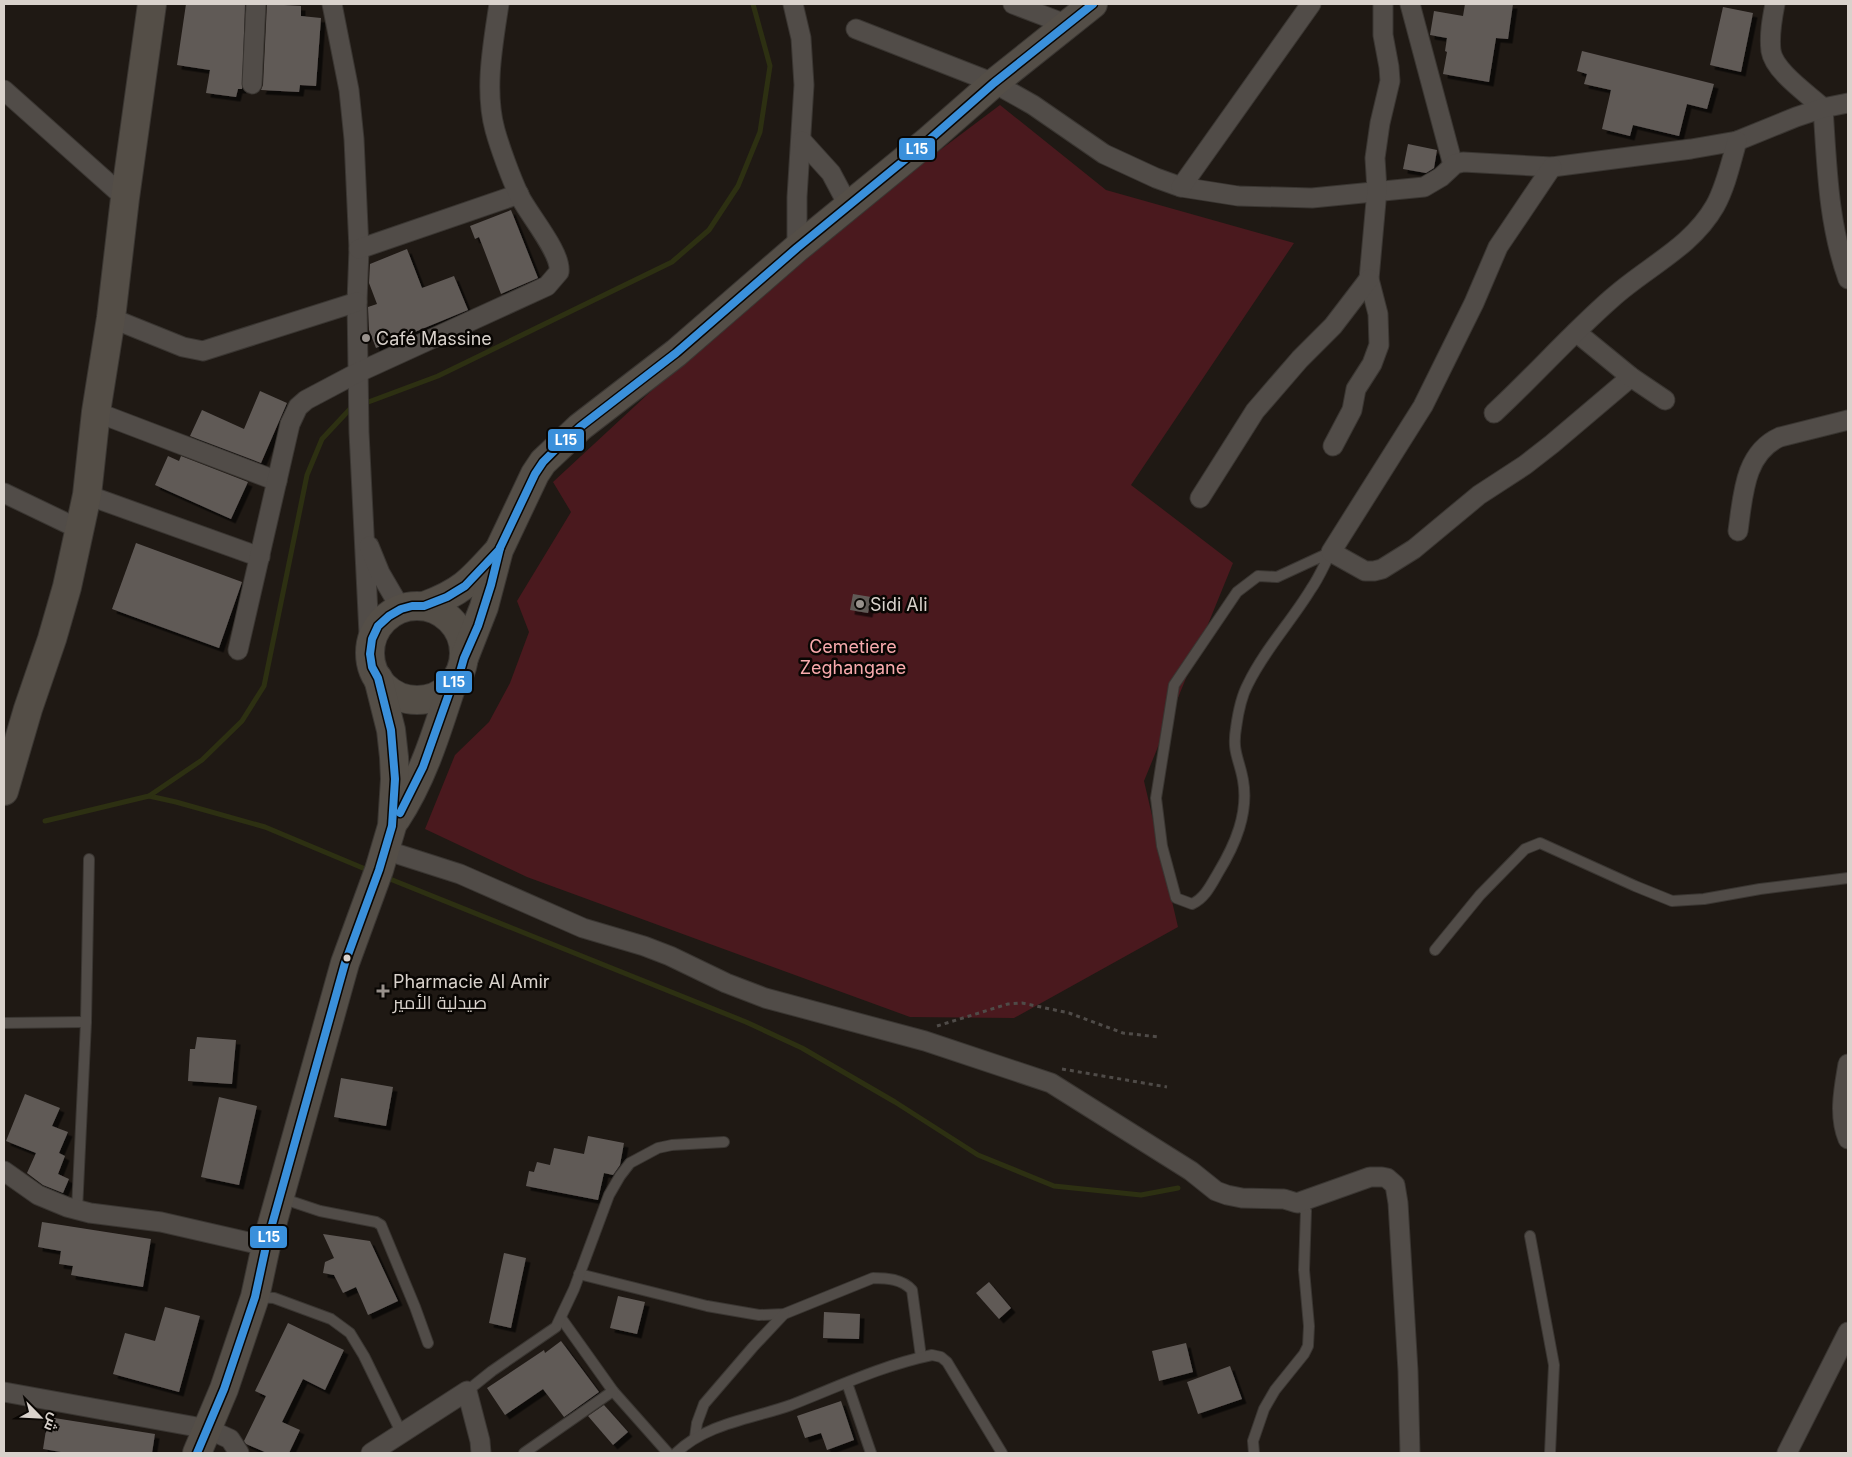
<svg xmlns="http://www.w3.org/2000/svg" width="1852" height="1457" font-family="Inter,Cairo,sans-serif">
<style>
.green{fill:#4a191e}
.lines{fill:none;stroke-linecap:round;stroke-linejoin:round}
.stream{stroke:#2d3012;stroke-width:5}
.building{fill:#605a57;filter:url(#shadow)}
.lane-casing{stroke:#3a3632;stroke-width:12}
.street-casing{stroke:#3a3632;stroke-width:21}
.secondary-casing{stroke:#3a3632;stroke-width:30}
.path{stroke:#4f4b48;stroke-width:3;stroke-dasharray:4 4;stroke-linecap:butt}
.lane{stroke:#514c48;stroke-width:10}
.street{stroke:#514c48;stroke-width:19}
.secondary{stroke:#544e47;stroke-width:28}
.bus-1-casing{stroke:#090603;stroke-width:11}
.bus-1{stroke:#3a90db;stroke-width:8}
.poi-dot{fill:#98918c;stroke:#090603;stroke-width:2}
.bus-dot{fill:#d9d2cc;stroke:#090603;stroke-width:2}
.labels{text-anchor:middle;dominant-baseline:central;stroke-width:5;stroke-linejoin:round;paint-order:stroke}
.poi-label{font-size:18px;fill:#d9d2cc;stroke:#090603;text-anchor:start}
.park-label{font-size:18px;fill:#f8aaad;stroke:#090603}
.line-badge{stroke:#090603;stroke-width:2}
.badge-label{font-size:14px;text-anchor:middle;font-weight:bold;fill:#fff}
</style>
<defs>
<filter id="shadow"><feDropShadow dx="4.5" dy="4.5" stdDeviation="0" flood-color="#0009"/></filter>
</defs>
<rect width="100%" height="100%" fill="#1f1914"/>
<polygon class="green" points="1000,105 1106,190 1294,243 1131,485 1233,563 1144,781 1178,927 1014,1018 910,1017 527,877 425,829 455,755 489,722 510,683 529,632 517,601 571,512 553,482 757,293 859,211"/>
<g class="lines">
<g class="stream">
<polyline points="363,404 438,376 672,262 709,230 738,186 760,132 770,66 753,4"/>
<polyline points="149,796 176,802 265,827 370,871"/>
<polyline points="45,821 149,796 202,760 242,721 264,686 307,475 322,439 350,409 355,407"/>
<polyline points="385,877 746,1022 802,1048 895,1102 978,1155 1054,1186 1141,1195 1178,1188"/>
</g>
</g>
<g class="building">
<polygon points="186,4 245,4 242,89 238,89 236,97 206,93 210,70 177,65"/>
<polygon points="267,4 301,6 301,16 321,18 316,86 300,85 299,92 261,90 263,85"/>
<polygon points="1465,4 1513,4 1508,39 1496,38 1489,82 1443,74 1447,52 1445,51 1447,38 1430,35 1434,11 1463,16"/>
<polygon points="1723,7 1753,13 1741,72 1710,65"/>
<polygon points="1582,51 1714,84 1707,109 1687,104 1679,136 1633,125 1630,136 1602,129 1611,90 1584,84 1587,74 1577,71"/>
<polygon points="1408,144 1437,150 1434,168 1426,173 1403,169"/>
<polygon points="511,210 538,278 501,294 479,237 475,239 470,226"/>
<polygon points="407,249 422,288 454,276 468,310 376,348 369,330 368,307 377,304 369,283 370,264"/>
<polygon points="260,391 287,403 261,463 190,436 202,410 244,429"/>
<polygon points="168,456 179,461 181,456 248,482 231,519 155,485"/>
<polygon points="136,543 242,582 219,648 112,609"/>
<polygon points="853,594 871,597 868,613 850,610"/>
<polygon points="197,1037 236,1040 232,1084 188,1081 190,1049 195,1049"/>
<polygon points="341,1078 393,1087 386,1126 334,1117"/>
<polygon points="25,1094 60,1108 52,1126 68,1132 59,1153 65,1156 58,1174 69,1179 63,1193 43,1185 27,1173 36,1153 6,1141"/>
<polygon points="219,1097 257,1106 239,1185 201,1177"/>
<polygon points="588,1136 624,1143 620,1165 613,1175 604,1173 598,1200 526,1186 529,1171 534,1172 537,1162 550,1165 554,1148 584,1154"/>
<polygon points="42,1222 151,1239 143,1287 71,1275 73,1266 59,1264 61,1251 38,1247"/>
<polygon points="323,1234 370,1241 398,1301 368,1315 356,1287 343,1293 334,1275 323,1273 325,1262 334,1258"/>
<polygon points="504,1253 526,1258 511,1328 489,1323"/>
<polygon points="989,1282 1011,1308 999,1319 976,1293"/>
<polygon points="618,1296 645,1302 637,1334 610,1328"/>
<polygon points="165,1307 200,1316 179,1392 113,1374 125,1333 155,1341"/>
<polygon points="824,1312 860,1314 859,1339 823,1338"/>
<polygon points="288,1323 344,1350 325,1390 303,1379 282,1422 300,1430 289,1453 267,1453 246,1444 244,1441 266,1396 255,1391"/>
<polygon points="561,1341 599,1392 564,1417 543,1389 505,1415 487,1388 544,1350 545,1353"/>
<polygon points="1186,1343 1193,1372 1159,1381 1152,1351"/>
<polygon points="1230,1366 1242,1399 1198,1414 1187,1382"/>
<polygon points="841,1401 854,1440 827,1450 821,1433 805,1438 797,1416"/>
<polygon points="604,1405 628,1432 613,1445 588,1416"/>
<polygon points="48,1417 155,1434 152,1453 67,1453 43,1449"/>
</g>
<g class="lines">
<g class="lane-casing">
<g id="lane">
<path d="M 1331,552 C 1324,565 1319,578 1311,589 C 1291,622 1265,649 1248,684 C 1241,697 1238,713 1236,728 C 1232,752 1239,758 1243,780 C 1249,813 1235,845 1218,873 C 1211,885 1205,898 1192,904 L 1176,898 L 1162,846 L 1156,798 L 1174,685 L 1237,592 L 1258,576 L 1277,577 Z"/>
<polyline points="1435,950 1480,895 1525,849 1540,843 1635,886 1672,901 1704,899 1760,889 1848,878"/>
<polyline points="4,1023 86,1022"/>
<polyline points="281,1198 320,1211 376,1222 381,1225 415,1307 428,1343"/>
<polyline points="77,1210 86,1022 89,859"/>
<polyline points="1530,1236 1554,1365 1550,1453"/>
<path d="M 579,1274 L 707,1306 L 759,1315 L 784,1314 L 873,1278 C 887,1278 902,1279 912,1290 L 921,1357"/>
<polyline points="255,1297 274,1298 331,1319 350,1333 364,1356 402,1434"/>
<polyline points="561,1318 613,1391 668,1453"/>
<polyline points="847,1383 871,1453"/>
<polyline points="467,1391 492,1371 556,1327 574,1289 609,1195 620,1176 630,1163 658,1148 672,1145 724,1142"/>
<polyline points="695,1437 697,1423 704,1404 753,1347 784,1314"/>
<polyline points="524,1453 613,1391"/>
<path d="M 676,1453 C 707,1423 752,1419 791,1405 C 837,1387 883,1365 932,1355 L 941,1357 L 947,1362 L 1002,1453"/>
<polyline points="1254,1453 1253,1441 1264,1409 1275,1390 1304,1354 1308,1346 1309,1326 1304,1270 1306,1211 1297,1203"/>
</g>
</g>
<g class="street-casing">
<g id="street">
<polyline points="332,4 349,90 354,139 359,249 357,302 359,432 370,654"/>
<polyline points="793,4 801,38 804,85 797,197 797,248"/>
<polyline points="1013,4 1068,25"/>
<polyline points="1410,4 1453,165"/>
<path d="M 1775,4 C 1772,19 1769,35 1771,51 C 1774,71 1808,94 1823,108 C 1827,167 1828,223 1848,279"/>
<polyline points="856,29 994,83 1033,105 1104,154 1156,178 1181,187 1238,196 1312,198 1424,187 1441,177 1455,164 1463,162 1552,167 1691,149 1737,141 1796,117 1823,108 1848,103"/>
<polyline points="252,84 256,4"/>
<polyline points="4,90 125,198"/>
<polyline points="802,141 831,173 848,205"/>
<polyline points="1552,167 1498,247 1474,303 1423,406 1331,552 1365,571 1374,571 1382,569 1414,549 1479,495 1525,465 1552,444 1631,377"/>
<polyline points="1181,187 1311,4"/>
<polyline points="359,249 519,194"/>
<polyline points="111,318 183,347 203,351 357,302"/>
<polyline points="1576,332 1631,377 1665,400"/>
<polyline points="96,412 277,481"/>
<path d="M 1494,413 C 1534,376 1570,335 1611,299 C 1646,267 1691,248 1715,206 C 1726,186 1731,162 1737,141"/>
<polyline points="1333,446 1352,410 1356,389 1372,364 1379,345 1378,314 1369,279 1377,190 1375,158 1380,123 1390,81 1389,67 1383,35 1383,4"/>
<polyline points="4,493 79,529"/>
<polyline points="87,495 260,557"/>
<polyline points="1200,498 1255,411 1300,359 1333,326 1369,279"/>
<path d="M 1738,531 C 1743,496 1744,453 1780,437 L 1848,420"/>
<polyline points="369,546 380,573 401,609"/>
<path d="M 238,650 L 290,424 L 298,407 L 306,400 L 357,373 L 547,286 L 559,272 C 562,253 528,214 519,195 C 511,178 500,148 495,130 C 484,90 493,44 499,4"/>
<polyline points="385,850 460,874 583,928 644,946 670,956 726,983 765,998 925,1041 1051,1083 1191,1171 1216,1191 1227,1195 1242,1198 1284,1199 1297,1203 1370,1177 1382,1177 1387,1178 1395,1185 1398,1203 1408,1371 1410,1453"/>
<path d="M 1848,1064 C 1844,1088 1838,1115 1848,1139"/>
<polyline points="4,1171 38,1195 67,1207 90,1213 161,1222 266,1246"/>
<polyline points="4,1392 208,1429 230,1439 239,1453"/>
<polyline points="371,1453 467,1391 480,1441 481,1453"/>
<polyline points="1787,1453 1848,1332"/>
</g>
</g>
<g class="secondary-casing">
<g id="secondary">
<path d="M 424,606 C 462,592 471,581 498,551"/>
<circle cx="417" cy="653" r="47"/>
<polyline points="464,658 484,607 499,550 535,474 543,462 580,427 676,353 797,248 929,140 994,83 1093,4"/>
<polyline points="4,791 28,709 52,639 67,587 87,495 96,412 111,318 125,198 152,4"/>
<path d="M 396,819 C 423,778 437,731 452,685"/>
<polyline points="197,1453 224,1389 255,1297 266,1246 345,963 379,870 392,826 395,779 394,757 391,730 378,678"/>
</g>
</g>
<g class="path">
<polyline points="937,1026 1008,1004 1022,1003 1069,1013 1123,1033 1159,1037"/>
<polyline points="1062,1069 1167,1087"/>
</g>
<use href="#lane" class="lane"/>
<use href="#street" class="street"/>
<use href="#secondary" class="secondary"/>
<g class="bus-1-casing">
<g id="bus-1">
<polyline points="400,813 423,767 452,685 460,672 464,658 478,626 491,585 500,548"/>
<polyline points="197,1453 224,1389 255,1297 266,1246 345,963 379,870 392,826 395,779 391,730 378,678 372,667 370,654 372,639 378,626 389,616 401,609 412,606 424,606 447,597 465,586 499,550 535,474 543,462 555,450 580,427 676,353 797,248 929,140 994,83 1093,4"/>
</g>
</g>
<use href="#bus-1" class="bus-1"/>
</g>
<g class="poi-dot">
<circle cx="366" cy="338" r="5"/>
<circle cx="860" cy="604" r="5"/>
<path d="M380.5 983.5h5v5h5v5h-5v5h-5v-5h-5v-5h5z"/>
</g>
<circle class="bus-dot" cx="347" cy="958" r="4.5"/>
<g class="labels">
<g class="poi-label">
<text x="376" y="338">Café Massine</text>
<text x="870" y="604">Sidi Ali</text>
<text x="393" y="981">Pharmacie Al Amir<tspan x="393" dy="21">صيدلية الأمير</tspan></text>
</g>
<g class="park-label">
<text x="853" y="646">Cemetiere<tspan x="853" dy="21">Zeghangane</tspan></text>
</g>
</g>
<g class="line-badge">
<rect x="898" y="137" width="38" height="24" rx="5" fill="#3a90db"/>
<rect x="547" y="428" width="38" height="24" rx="5" fill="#3a90db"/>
<rect x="435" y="670" width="38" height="24" rx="5" fill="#3a90db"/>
<rect x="249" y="1225" width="39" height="24" rx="5" fill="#3a90db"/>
</g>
<g class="badge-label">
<text x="917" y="154">L15</text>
<text x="566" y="445">L15</text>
<text x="454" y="687">L15</text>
<text x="269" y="1242">L15</text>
</g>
<rect width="1852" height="1457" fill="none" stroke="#d9d2cc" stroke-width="10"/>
<g transform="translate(40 1417) rotate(114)" stroke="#090603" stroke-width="4" paint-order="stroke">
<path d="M0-4L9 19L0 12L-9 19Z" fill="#d9d2cc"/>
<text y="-8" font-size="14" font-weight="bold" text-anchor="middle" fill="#d9d2cc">ش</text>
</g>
</svg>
